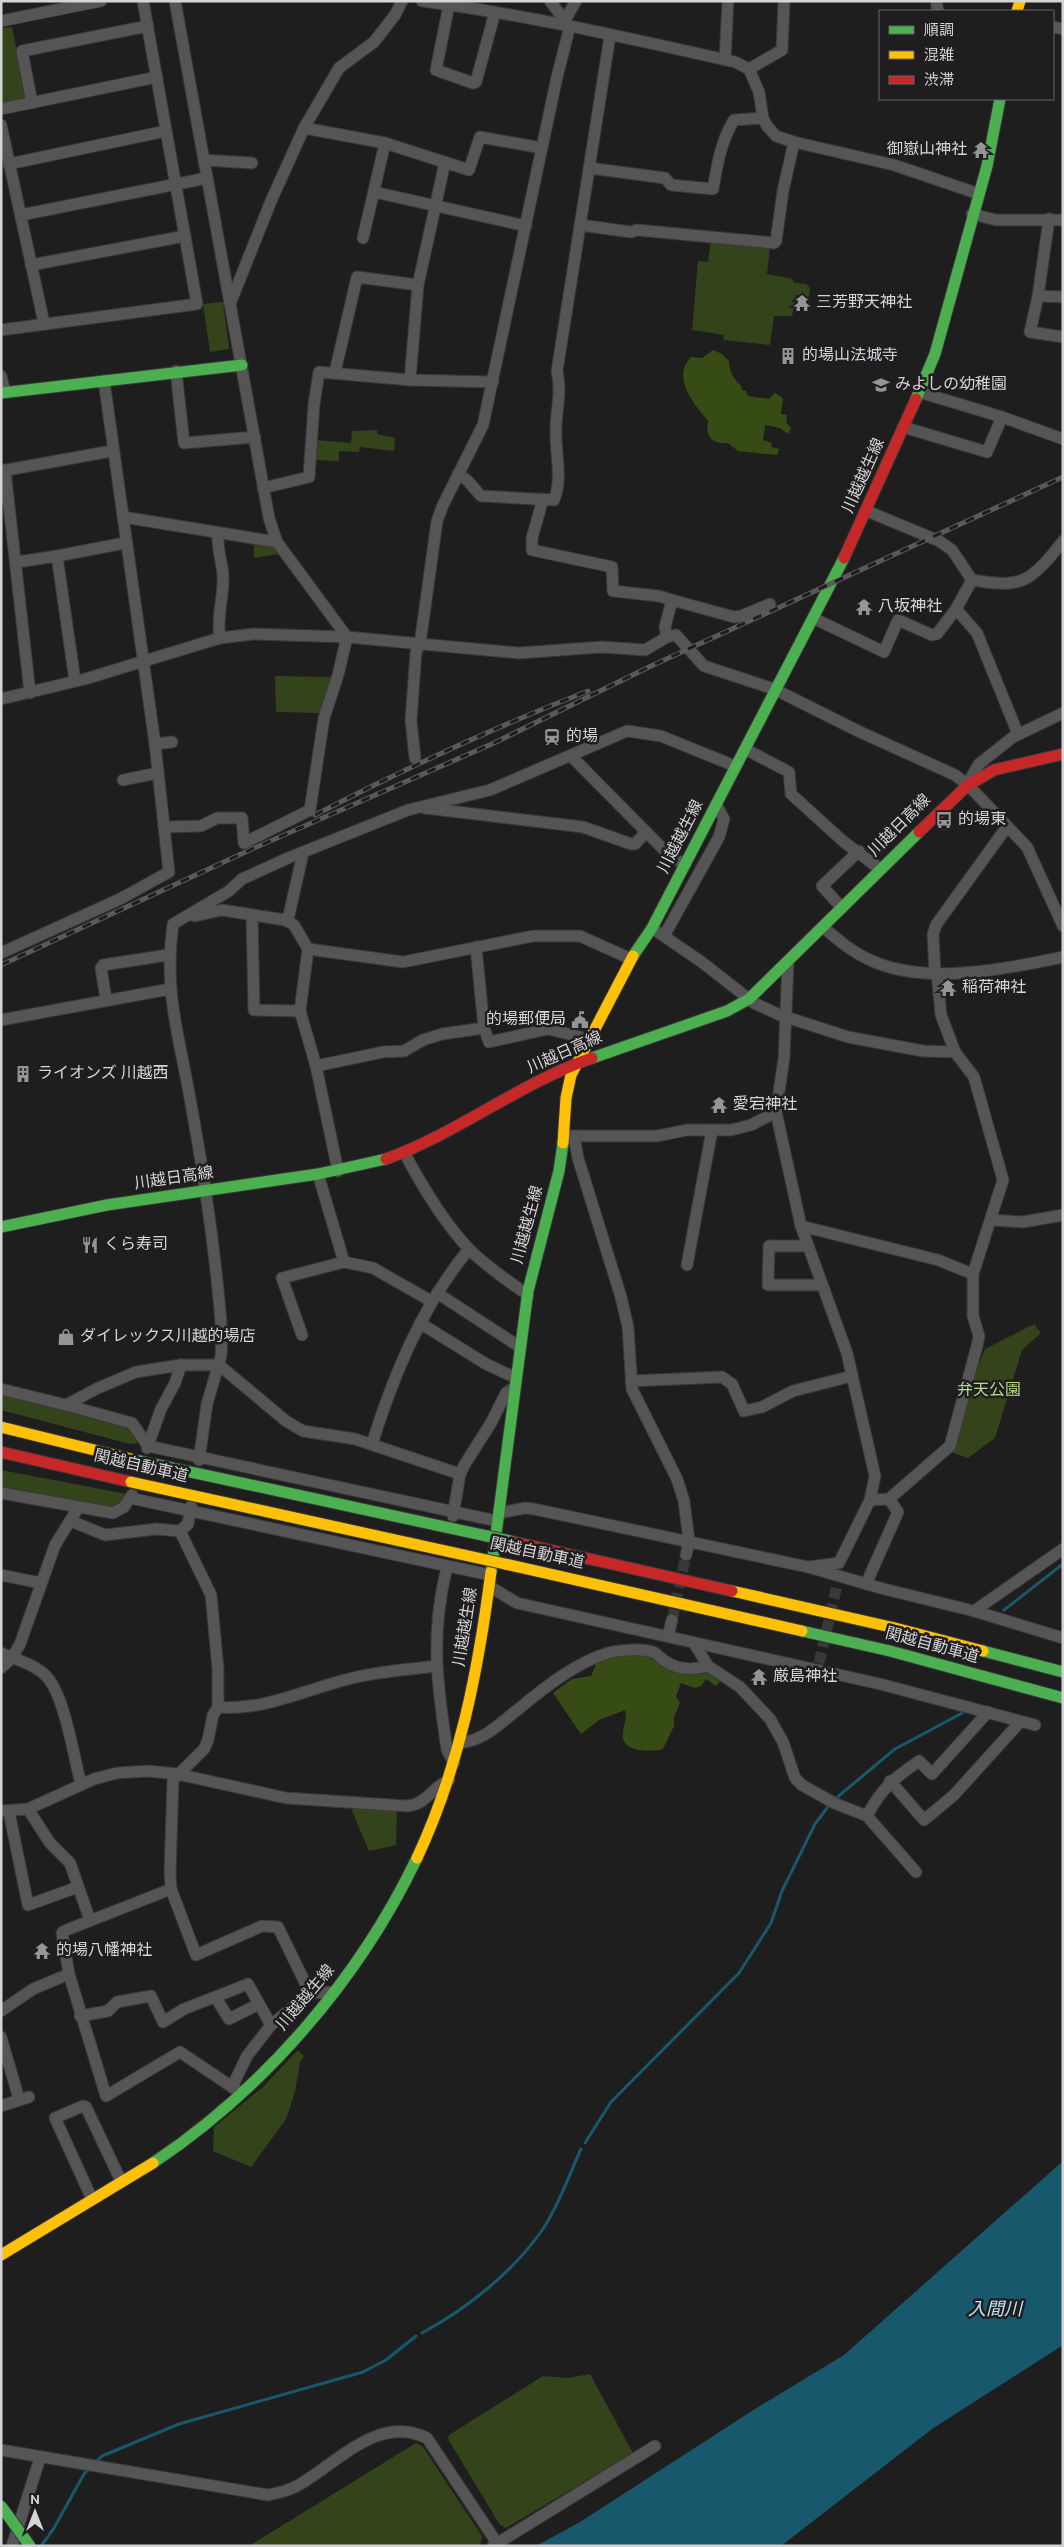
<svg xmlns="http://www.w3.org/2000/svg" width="1064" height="2547" font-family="Overpass,'Noto Sans JP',sans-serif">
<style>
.green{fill:#34441a}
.forest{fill:#374c15}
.water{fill:#18586c}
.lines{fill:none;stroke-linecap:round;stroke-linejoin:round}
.stream{stroke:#18586c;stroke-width:3}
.street-tunnel{stroke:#3a393a;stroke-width:11;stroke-dasharray:11 5.5;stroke-linecap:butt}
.street-casing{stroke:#3a393a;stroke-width:13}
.fast-casing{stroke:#3a393a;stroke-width:13}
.slow-casing{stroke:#3a393a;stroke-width:13}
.jam-casing{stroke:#3a393a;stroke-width:13}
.street{stroke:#555;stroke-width:11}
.fast{stroke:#4caf50;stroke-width:11}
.slow{stroke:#ffc107;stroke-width:11}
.jam{stroke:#c62828;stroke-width:11}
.rail-casing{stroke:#5a5a5a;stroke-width:5}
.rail{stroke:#1f1d20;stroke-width:3;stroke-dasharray:9;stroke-linecap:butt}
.fast-bridge-casing{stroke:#3a393a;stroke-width:13;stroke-linecap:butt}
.slow-bridge-casing{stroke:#3a393a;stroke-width:13;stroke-linecap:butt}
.fast-bridge{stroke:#4caf50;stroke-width:11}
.slow-bridge{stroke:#ffc107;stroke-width:11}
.labels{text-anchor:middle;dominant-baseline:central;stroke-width:5;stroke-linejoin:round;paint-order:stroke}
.poi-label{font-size:16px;fill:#d5d4d6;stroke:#1f1d20;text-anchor:start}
.street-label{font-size:16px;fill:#d5d4d6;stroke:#1f1d20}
.park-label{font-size:16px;fill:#b4db82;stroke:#1f1d20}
.water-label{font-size:18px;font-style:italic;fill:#bce7f7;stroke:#1f1d20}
</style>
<rect width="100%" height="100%" fill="#1f1e1f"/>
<g class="green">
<polygon points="12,27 26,97 24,99 1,104 1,28"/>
<polygon points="711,241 770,247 767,274 793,279 793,282 806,284 810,288 809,297 796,295 792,316 774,316 770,345 723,340 724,335 692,330 698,261 708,262"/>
<polygon points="223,302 229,349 210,352 203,304"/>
<polygon points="377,430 377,434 395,438 394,451 360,447 359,452 339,451 339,461 315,460 316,440 351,443 352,431"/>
<polygon points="254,543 272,545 279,554 254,558"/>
<polygon points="275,676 336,677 323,710 318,713 276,712"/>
<polygon points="1034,1324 1041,1333 1022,1350 995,1438 968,1458 951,1452 971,1384 985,1349"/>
<polygon points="1,1394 133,1427 138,1443 130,1444 1,1410"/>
<polygon points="1,1470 127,1494 117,1507 111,1508 1,1486"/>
<polygon points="354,1806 397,1810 396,1845 369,1851 352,1811"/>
<polygon points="298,2050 304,2056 300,2062 295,2092 286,2119 251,2167 213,2151 214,2127 263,2087"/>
<polygon points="590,2374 633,2453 506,2528 500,2525 448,2439 449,2435 543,2376 568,2378"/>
<polygon points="416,2443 423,2447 482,2536 480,2546 249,2546"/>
</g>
<g class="forest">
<path d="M 713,350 L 722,354 L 729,361 C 729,370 733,380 741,385 L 742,390 L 746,391 L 748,396 L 769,399 L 775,393 L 783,398 L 781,414 L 787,415 L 786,422 L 791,428 L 788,434 L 780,428 L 765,425 L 763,440 L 772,443 L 771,447 L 779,449 L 777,455 L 738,451 L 728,443 C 712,444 705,437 708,421 C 694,403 671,379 691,357 L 702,358 Z"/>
<path d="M 637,1653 L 708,1669 L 723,1678 L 716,1686 L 706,1679 L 701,1686 L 695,1688 L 681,1683 L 676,1696 L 680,1703 L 674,1717 L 674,1726 L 663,1749 C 651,1752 621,1753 623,1734 C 623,1725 628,1719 625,1710 L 599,1720 L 581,1734 L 553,1693 L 572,1679 L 591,1676 L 597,1662 L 610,1656 Z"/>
</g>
<polygon class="water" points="1063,2161 1063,2345 932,2429 781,2546 536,2546 580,2522 755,2409 844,2355"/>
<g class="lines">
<g class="stream">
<polyline points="1004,1610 1063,1564"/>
<polyline points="835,1799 895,1749 966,1711"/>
<polyline points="585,2143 611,2102 739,1973 771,1923 782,1891 815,1824 830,1804"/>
<path d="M 422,2333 C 468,2308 513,2272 543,2229 C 559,2205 569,2175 581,2149"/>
<polyline points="96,2462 102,2456 179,2424 363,2372 386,2360 416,2336"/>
<polyline points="41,2546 54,2528 84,2474 89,2468"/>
</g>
<g class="street-tunnel">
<polyline points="672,1620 686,1555"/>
<polyline points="819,1663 837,1585"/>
</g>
<g class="street-casing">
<g id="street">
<path d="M 422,1 C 528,15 632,39 735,62 L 749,69 L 759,92 L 763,118 L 767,126 L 776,136 L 794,142 L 894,165 L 979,194"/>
<polyline points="550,1 568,25"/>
<polyline points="936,1 938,11"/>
<polyline points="449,5 436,70 473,83 476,82 495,12"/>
<polyline points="565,20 576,1"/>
<polyline points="1,21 101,1"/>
<polyline points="1053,27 1063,29"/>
<polyline points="725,60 728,1"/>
<polyline points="749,69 782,50 784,1"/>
<polyline points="32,103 22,51 148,26"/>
<polyline points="1,109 157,77"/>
<polyline points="1,125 44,323"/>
<polyline points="304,128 339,68 374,42 395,15 402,1"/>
<polyline points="204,160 252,163"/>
<polyline points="9,164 166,131"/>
<path d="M 589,168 L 665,178 L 671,185 L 713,189 C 717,165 721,141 734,120 L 763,118"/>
<polyline points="374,192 526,226"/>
<polyline points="972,214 996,220 1063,220"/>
<polyline points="21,215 207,178"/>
<polyline points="1049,219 1038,296 1030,332 1063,337"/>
<polyline points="580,225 631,232 637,230 774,243 776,241 783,191 794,142"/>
<polyline points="363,238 385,143"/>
<polyline points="31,265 185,236"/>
<polyline points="1038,296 1063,297"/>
<polyline points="230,304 271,201 304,128 385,143 469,170 480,137 542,148"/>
<polyline points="1,330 197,304 143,1"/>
<polyline points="176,371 184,443 255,437"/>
<polyline points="335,372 357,277 418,285"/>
<polyline points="1,376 5,392"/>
<polyline points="410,380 418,285 445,162"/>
<polyline points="919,392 1002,417 1063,439"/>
<polyline points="903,427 987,452 1002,417"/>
<polyline points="5,470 30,693"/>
<polyline points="1,471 112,451"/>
<path d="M 458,474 L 467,480 L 481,496 L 554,500 C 563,478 555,453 556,430 C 556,408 562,394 557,371 L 610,36"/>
<polyline points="263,488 309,477 314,404 319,372 410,380 493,382"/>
<polyline points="543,499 532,538 532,550 612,567 613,591 659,596 672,600"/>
<polyline points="123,517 277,542"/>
<path d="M 218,534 C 217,550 222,561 223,576 C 224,597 216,617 220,638"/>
<polyline points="57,556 125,543"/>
<polyline points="17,562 57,556 75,681"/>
<path d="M 972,580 C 987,582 1005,586 1020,581 C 1036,576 1053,554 1063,541"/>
<polyline points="956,609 977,633 1018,734"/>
<polyline points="813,618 884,652 898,620 932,635 937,634 956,609 972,580 952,550 939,541 867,511"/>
<polyline points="667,637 665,627 672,600 734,617 741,616 770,604"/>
<polyline points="1,699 85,679 220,638 253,634 347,637 519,653 602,647 645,650 667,637 676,635 704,666 774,689 858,731 955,775 968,785 1027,847 1063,926"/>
<polyline points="155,744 172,742"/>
<polyline points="745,749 789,772 791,794 844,842 880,869"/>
<polyline points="571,756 669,855 685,865"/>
<polyline points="415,758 411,720 416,652 420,644 437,521 443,505 483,425 557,77 570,26"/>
<polyline points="123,780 158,773"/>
<polyline points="968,783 979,764 1013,737 1063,713"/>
<polyline points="425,808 583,827 631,844 635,844 646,832"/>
<polyline points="164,827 201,826 217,818 242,818 244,843 310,810 324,718 338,675 347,637 277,542 269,518 175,1"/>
<polyline points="842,908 822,886 859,851"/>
<polyline points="252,915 254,1010 300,1011"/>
<polyline points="195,916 222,910 285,920 294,925 308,949 403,962 533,936 580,936 631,959"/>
<polyline points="285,920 289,915 303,853"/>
<path d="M 823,927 C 838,940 852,952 870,960 C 925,986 1006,969 1063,957"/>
<polyline points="652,928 703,963 754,1003 780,1015 848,1037 923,1051 955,1052"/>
<polyline points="664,936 719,837 724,819 716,804"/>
<polyline points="476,947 484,1028 489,1042 548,1029 589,1039"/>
<polyline points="308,949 300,1011 316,1066 338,1171"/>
<polyline points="1,953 120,899 169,872 155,744 104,381"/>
<polyline points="788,963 784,1058 776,1112 801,1226 847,1353 875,1476 870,1500 839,1563 808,1567"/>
<polyline points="935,973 933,934 936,925 1006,828"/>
<polyline points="106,999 101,968 103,965 168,955"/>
<polyline points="1,1020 170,989"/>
<polyline points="316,1066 383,1052 404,1051 423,1040 442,1034 484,1028"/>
<polyline points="567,1136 657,1136 687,1130 731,1130 751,1125 776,1112"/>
<polyline points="574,1136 578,1158 621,1297 628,1327 632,1389 677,1479 684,1501 689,1541 686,1555"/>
<path d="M 405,1154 C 422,1186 444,1223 470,1250 C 487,1267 508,1281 528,1295"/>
<polyline points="992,1220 1023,1222 1063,1215"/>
<polyline points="801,1226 938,1260 973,1274"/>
<polyline points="808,1246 769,1246 768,1285 822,1285"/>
<polyline points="344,1262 373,1268 431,1301"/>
<polyline points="687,1265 712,1130"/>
<polyline points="437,1293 520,1347"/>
<polyline points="420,1323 486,1364 516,1378"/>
<polyline points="302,1335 282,1278 344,1262 318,1174"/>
<polyline points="631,1381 722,1377 732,1384 744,1411 762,1407 793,1391 852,1376"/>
<polyline points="1,1389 66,1405 98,1388 136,1372 181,1365 219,1365 286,1421 303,1431 355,1439 460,1474"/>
<polyline points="66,1405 132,1423 148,1446 497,1521"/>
<path d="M 372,1444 C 394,1374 422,1306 469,1249"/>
<polyline points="147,1448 161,1409 175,1383 181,1365"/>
<path d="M 199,1460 L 207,1404 L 221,1356 L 222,1334 C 216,1256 205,1180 191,1104 C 180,1038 163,993 173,924 L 229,891 L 242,879 L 288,858 L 408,810 L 490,790 L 627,731 L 661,736 L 735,766"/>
<polyline points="1,1493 113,1513 124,1507 132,1495"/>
<polyline points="130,1498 490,1575"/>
<polyline points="870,1500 889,1499 950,1446 977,1346 979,1336 973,1316 973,1274 1003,1180 974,1077 955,1052 941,1015 937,973"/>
<polyline points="499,1513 525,1508 534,1509 808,1567 884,1589 974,1611 1063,1638"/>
<polyline points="453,1516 460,1474 465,1464 491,1423 506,1393 515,1387"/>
<polyline points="71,1521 105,1535 156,1529 180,1531 188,1524 191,1506"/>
<polyline points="180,1531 211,1595 218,1669 218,1707 213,1715 208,1740 204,1749 173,1780 170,1872 171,1889 64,1931 62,1933 69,1974 106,2096 180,2052 241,2093"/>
<path d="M 447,1567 C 430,1635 437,1683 447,1750 L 454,1763"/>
<polyline points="1,1575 41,1583"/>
<polyline points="866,1584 898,1512 889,1499"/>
<polyline points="489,1586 517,1603 880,1684 1035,1725"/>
<polyline points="974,1611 1063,1549"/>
<polyline points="668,1636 672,1620"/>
<polyline points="694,1643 708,1666 740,1687 770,1719 783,1742 795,1778 802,1785 834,1803 867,1816 916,1872"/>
<path d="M 1,1653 C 15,1659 36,1665 46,1676 C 64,1693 74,1758 81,1784"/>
<polyline points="1,1668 12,1658 20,1644 55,1545 78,1508"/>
<path d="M 218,1707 C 261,1711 300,1692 341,1681 C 372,1672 404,1670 436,1666"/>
<path d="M 460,1743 C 486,1740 501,1722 521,1707 C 545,1687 577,1662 608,1653 C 619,1650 642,1648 653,1652 C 657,1653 660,1658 665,1661 C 678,1670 694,1670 708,1666"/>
<polyline points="890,1781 924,1820 954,1795 1020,1722"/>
<polyline points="28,1809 50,1843 70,1863 90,1920"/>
<path d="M 1,1811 L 28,1809 L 94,1779 L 117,1773 L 148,1771 L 177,1774 L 286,1798 L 407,1806 C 426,1805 432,1787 449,1780"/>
<polyline points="9,1812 28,1905 78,1887"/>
<path d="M 867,1816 C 881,1789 894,1778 919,1761 L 932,1774 L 988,1712"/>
<polyline points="171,1889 196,1955 262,1926 278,1927 310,1993"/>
<polyline points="216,1998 229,2019 259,2004"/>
<polyline points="1,2011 33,1989 69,1974"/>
<polyline points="80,2016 108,2011 117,2002 151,1996 163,2022 184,2009 248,1984 271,2025 247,2056 232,2087"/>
<polyline points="271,2025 310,1993 334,1992"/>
<polyline points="1,2037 19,2099"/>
<polyline points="1,2106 29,2097"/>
<polyline points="92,2199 55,2118 83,2106 86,2107 121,2181"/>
<path d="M 1,2450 L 268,2495 C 278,2493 288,2491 297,2486 C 338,2463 378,2414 427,2438 L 497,2543"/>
<polyline points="12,2546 40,2458"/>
<polyline points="493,2546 655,2446"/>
</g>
</g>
<g class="fast-casing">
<g id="fast">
<polyline points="1,393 242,365"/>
<polyline points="916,399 935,354 987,166 1000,99"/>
<polyline points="633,956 652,928 844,558"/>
<polyline points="592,1058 727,1011 749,999 919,832"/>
<polyline points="1,1227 107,1205 318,1174 386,1159"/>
<polyline points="491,1572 528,1291 559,1171 563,1143"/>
<polyline points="802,1631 890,1651 1063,1698"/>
<polyline points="983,1651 1063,1672"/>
<path d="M 153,2163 C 265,2088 359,1979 417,1858"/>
</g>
</g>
<g class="slow-casing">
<g id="slow">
<polyline points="1017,11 1020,1"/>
<polyline points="563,1143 566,1098 571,1075 633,956"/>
<polyline points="1,1427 135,1460"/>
<polyline points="505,1564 802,1631"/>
<polyline points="732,1591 895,1628 983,1651"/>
<path d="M 417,1858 C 460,1766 478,1671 491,1572"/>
<polyline points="1,2255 153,2163"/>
</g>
</g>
<g class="jam-casing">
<g id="jam">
<polyline points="844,558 916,399"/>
<polyline points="919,832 968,785 994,770 1063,754"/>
<path d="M 386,1159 C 458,1133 520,1083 592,1058"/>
<polyline points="1,1452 131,1482"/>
<polyline points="510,1541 732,1591"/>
</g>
</g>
<use href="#street" class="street"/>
<use href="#fast" class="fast"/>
<use href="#slow" class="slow"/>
<use href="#jam" class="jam"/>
<g class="rail-casing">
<g id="rail">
<path d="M 315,815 C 404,769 495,727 588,691"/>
<polyline points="1,965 252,849 494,743 649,667 1063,477"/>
</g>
</g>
<use href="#rail" class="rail"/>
<g class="fast-bridge-casing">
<g id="fast-bridge">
<polyline points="135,1460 510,1541"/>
<polyline points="1,2506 30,2546"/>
</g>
</g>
<g class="slow-bridge-casing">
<polyline id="slow-bridge" points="131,1482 505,1564"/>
</g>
<use href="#fast-bridge" class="fast-bridge"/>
<use href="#slow-bridge" class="slow-bridge"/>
</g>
<defs>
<g id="temple-bare" transform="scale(1.35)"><path d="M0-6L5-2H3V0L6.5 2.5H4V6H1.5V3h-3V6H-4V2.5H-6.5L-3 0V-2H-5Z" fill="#959496" stroke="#1f1d20" stroke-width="2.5" paint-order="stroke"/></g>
<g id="building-bare" transform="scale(1.35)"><path d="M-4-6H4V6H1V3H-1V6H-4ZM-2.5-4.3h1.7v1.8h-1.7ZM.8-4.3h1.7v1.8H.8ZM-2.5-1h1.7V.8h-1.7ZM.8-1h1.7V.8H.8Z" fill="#959496" stroke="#1f1d20" stroke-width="2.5" paint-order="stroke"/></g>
<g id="school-bare" transform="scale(1.35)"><path d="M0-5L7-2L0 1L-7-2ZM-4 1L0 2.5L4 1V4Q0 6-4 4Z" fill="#959496" stroke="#1f1d20" stroke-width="2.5" paint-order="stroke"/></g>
<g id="station-bare" transform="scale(1.35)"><path d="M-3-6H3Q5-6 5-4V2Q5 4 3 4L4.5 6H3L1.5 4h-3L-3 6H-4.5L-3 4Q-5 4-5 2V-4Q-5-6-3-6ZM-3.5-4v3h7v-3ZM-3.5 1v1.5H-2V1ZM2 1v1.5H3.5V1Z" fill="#959496" stroke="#1f1d20" stroke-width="2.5" paint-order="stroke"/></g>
<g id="bus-bare" transform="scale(1.35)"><path d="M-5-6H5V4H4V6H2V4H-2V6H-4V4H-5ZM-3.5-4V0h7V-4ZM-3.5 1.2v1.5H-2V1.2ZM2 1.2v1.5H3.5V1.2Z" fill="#959496" stroke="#1f1d20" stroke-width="2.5" paint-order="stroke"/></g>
<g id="civic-bare" transform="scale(1.35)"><path d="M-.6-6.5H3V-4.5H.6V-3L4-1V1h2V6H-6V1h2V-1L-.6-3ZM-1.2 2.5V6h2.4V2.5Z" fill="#959496" stroke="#1f1d20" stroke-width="2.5" paint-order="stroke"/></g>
<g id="restaurant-bare" transform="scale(1.35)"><path d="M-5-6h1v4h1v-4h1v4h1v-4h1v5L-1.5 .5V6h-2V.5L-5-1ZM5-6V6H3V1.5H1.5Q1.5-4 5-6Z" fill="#959496" stroke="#1f1d20" stroke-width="2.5" paint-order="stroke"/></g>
<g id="shop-bare" transform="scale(1.35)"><path d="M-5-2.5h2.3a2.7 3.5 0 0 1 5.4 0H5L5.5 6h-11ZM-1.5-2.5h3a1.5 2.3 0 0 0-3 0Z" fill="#959496" stroke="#1f1d20" stroke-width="2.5" paint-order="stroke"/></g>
</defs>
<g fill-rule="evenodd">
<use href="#temple-bare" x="981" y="150"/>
<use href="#temple-bare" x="802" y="303"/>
<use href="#building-bare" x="788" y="356"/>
<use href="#school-bare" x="881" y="385"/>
<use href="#temple-bare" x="864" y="607"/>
<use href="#station-bare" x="552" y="737"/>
<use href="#bus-bare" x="944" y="820"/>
<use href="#temple-bare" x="948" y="988"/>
<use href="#civic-bare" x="580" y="1020"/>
<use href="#building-bare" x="23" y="1074"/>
<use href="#temple-bare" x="719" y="1105"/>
<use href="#restaurant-bare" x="90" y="1245"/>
<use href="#shop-bare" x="66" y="1337"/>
<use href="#temple-bare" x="759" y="1677"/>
<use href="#temple-bare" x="42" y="1951"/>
</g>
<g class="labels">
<g class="poi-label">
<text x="967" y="150" text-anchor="end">御嶽山神社</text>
<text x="816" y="303">三芳野天神社</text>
<text x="802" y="356">的場山法城寺</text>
<text x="895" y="385">みよしの幼稚園</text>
<text x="878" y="607">八坂神社</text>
<text x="566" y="737">的場</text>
<text x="958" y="820">的場東</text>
<text x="962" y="988">稲荷神社</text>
<text x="566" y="1020" text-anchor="end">的場郵便局</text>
<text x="37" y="1074">ライオンズ 川越西</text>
<text x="733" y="1105">愛宕神社</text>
<text x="104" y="1245">くら寿司</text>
<text x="80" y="1337">ダイレックス川越的場店</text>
<text x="773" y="1677">厳島神社</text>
<text x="56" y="1951">的場八幡神社</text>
</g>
<g class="street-label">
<text transform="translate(864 476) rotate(-66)">川越越生線</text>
<text transform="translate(900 826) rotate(-45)">川越日高線</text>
<text transform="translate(681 837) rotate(-63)">川越越生線</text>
<text transform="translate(565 1053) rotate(-24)">川越日高線</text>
<text transform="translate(174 1179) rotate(-8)">川越日高線</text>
<text transform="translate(528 1225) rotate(-75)">川越越生線</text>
<text transform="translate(141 1467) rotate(13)">関越自動車道</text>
<text transform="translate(537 1554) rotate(12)">関越自動車道</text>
<text transform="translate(466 1627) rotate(-81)">川越越生線</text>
<text transform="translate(932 1646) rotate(15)">関越自動車道</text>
<text transform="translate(306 1998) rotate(-50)">川越越生線</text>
</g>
<g class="park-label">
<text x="989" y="1391">弁天公園</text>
</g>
<g class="water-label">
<text x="995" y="2310">入間川</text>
</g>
</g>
<rect width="1064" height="2547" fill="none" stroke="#d5d4d6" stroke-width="5"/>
<rect x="879" y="10" width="175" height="90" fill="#1f1d20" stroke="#686669"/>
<rect x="889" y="26" width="25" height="8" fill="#4caf50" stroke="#686669"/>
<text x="924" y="35" font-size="15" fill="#d5d4d6">順調</text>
<rect x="889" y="51" width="25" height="8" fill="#ffc107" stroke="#686669"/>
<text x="924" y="60" font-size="15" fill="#d5d4d6">混雑</text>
<rect x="889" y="76" width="25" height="8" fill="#c62828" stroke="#686669"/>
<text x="924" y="85" font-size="15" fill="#d5d4d6">渋滞</text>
<g transform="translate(35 2512)" stroke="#1f1d20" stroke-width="4" paint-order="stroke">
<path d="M0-4L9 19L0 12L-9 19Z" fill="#d5d4d6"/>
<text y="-8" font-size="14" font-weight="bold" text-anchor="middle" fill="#d5d4d6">N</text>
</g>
</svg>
